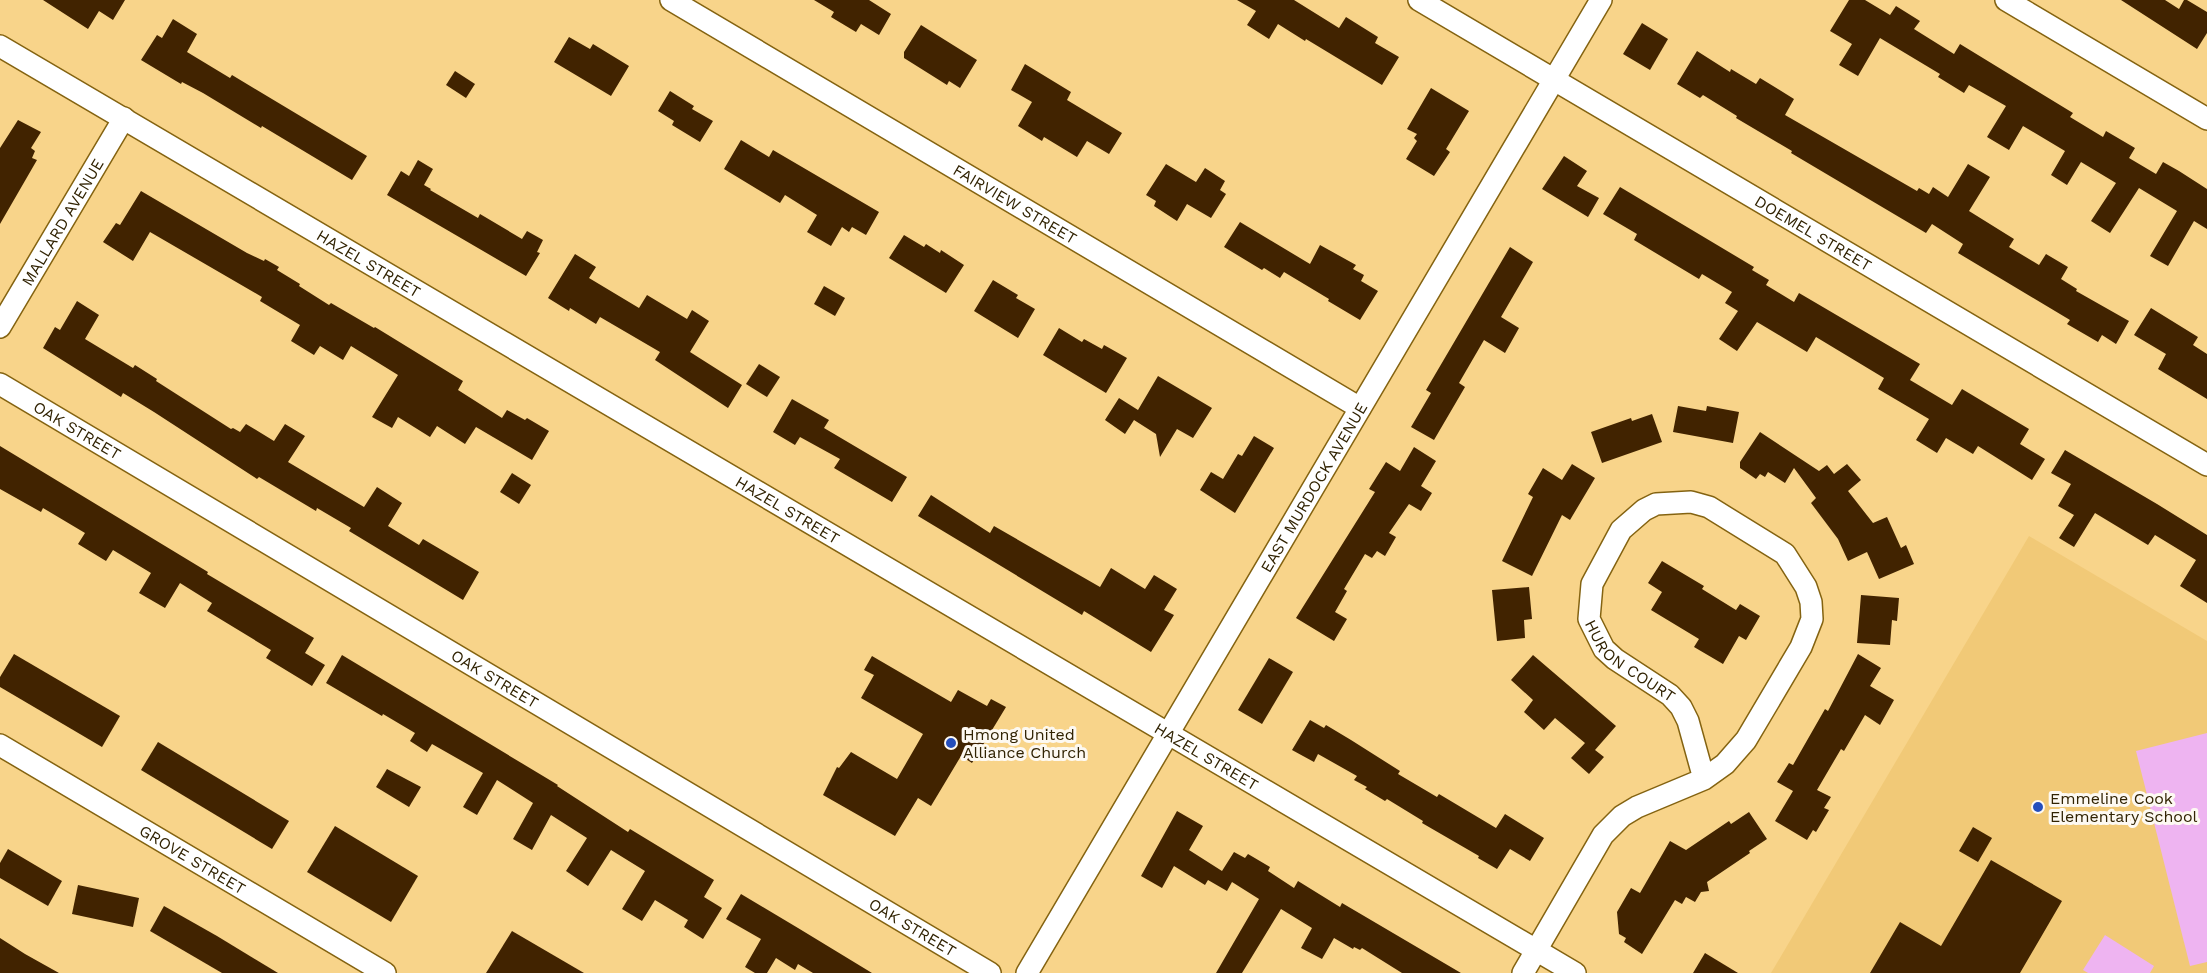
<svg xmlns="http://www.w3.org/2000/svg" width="2207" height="973" font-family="'Work Sans',sans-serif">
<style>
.built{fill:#f1c977}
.green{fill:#eeb4f1}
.building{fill:#412300}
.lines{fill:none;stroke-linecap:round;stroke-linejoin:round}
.minor-casing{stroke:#846311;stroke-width:24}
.minor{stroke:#fff;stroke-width:21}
.poi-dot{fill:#244ebc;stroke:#fdf9f2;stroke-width:2}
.labels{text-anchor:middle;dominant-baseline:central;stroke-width:6;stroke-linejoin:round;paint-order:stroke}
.street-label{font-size:16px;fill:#312303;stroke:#fdf9f2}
.poi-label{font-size:16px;fill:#312303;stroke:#fdf9f2;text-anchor:start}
</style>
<rect width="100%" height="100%" fill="#f8d48a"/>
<polygon class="built" points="2029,536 2207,641 2207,973 1771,973"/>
<g class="green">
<polygon points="2207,733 2207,962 2190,966 2136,751"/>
<polygon points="2105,935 2154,966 2150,973 2088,973 2083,970"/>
</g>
<g class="building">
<polygon points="43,0 125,0 113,20 99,11 88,29"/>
<polygon points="814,0 869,0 891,14 879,35 861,24 856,32 831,17 834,12"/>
<polygon points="1237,0 1294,0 1339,28 1346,17 1378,37 1375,43 1399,57 1382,85 1306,39 1305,41 1278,24 1269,39 1247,25 1256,11"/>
<polygon points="1849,0 1865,0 1890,15 1896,6 1920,21 1914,29 1954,54 1960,44 2073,113 2070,117 2103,137 2106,131 2135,148 2129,158 2156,174 2163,162 2179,171 2207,189 2207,229 2194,221 2168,266 2150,256 2177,211 2139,188 2110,233 2091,221 2116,183 2081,162 2067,185 2051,175 2065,151 2023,126 2009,150 1987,137 2006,106 1969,85 1964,93 1938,77 1940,74 1880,38 1858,76 1839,65 1852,44 1830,31"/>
<polygon points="2121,0 2165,0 2179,9 2184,0 2187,0 2207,12 2207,33 2197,49"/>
<polygon points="173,19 197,34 187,52 230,78 232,75 367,156 352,180 262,126 261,128 203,93 182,82 181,84 141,60 157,35 162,38"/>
<polygon points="1642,23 1668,39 1650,70 1623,54"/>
<polygon points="921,25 977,60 960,88 949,81 947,85 904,58 904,52"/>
<polygon points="569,37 590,49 593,44 629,66 611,96 554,62"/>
<polygon points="1697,51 1730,72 1731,69 1756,84 1760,78 1794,99 1785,115 1917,191 1919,188 1929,194 1933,187 1948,197 1968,164 1990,177 1969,211 2014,239 2009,247 2039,265 2046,254 2068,267 2061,279 2077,289 2076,291 2129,321 2116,344 2102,335 2098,342 2067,324 2070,320 1958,253 1963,244 1932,224 1926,233 1791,153 1792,151 1736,118 1737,116 1703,95 1700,98 1677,84"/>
<polygon points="1025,64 1071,92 1067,100 1122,133 1109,154 1087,141 1077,157 1044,137 1042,141 1018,126 1032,102 1011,90"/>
<polygon points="455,71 475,84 466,98 446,85"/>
<polygon points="1431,88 1469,111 1446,149 1450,152 1434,176 1406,159 1417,141 1414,138 1417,134 1407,129"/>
<polygon points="670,91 694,106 692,109 713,121 700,142 672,125 674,121 658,111"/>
<polygon points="18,120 41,132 31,148 35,151 32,158 37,160 0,224 0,148"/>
<polygon points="741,140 769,157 773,150 879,212 866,235 852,227 849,232 842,227 831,246 807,232 817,215 785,195 780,203 724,169"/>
<polygon points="1564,156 1587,171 1577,186 1599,198 1588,217 1542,189"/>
<polygon points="418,160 433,169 424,185 431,189 430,190 478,218 480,214 522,239 527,231 543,240 537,252 540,253 526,276 387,195 401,171 409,176"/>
<polygon points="1166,164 1196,182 1205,168 1225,181 1220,190 1226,194 1211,218 1187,204 1177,221 1154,206 1156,201 1146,195"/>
<polygon points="1620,187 1754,267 1752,270 1769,280 1766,285 1794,302 1799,293 1920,364 1910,380 1952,405 1962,389 2029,429 2020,444 2045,459 2032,480 1978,446 1973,454 1946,438 1937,453 1916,440 1929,419 1878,389 1884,378 1816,337 1807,352 1757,322 1737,351 1719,339 1738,311 1725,303 1732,292 1702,274 1699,279 1634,240 1637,234 1603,214"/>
<polygon points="141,191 247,253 264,261 265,259 279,267 277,270 300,284 299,286 329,305 331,303 374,328 375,327 463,381 458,390 502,418 507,410 525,420 527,418 549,431 532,460 476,427 465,444 437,426 430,437 398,417 392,428 372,417 398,375 351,346 343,360 320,346 314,355 291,341 300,325 260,301 262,297 150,232 133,261 103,242 116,223 120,225"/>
<polygon points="1240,222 1310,264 1320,245 1356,265 1353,269 1364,275 1361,281 1378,291 1360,320 1328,301 1329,299 1284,272 1280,278 1264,268 1262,270 1224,247"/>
<polygon points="904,235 924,247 926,244 940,253 941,250 964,265 946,293 889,258"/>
<polygon points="1510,247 1533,262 1501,317 1519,328 1505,353 1484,340 1459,383 1465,387 1434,440 1411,427 1431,393 1426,390"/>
<polygon points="575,254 596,267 589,278 639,308 647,295 687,319 692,310 709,321 690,352 742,385 728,408 655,360 660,352 600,317 596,324 570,308 569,311 548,298"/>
<polygon points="993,280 1018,295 1016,298 1035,309 1018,338 974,311"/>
<polygon points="824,286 845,298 835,316 814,304"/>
<polygon points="77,301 99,315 85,339 133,368 135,365 157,379 156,381 231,429 233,428 240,432 246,424 274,441 285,424 305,436 288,462 364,507 377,487 402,503 388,526 419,545 423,539 479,572 463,600 349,531 351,528 317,508 316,511 259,477 257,479 154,412 123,393 121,397 43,348 55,327 60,330"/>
<polygon points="2151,308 2198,337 2193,345 2207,354 2207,399 2158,369 2166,354 2134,335"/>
<polygon points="1059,328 1082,342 1084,339 1102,349 1104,345 1127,358 1106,393 1043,355"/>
<polygon points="759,364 780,377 767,397 746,384"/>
<polygon points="1158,376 1212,408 1193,438 1177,429 1160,457 1156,434 1134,420 1125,434 1105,420 1119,398 1138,410"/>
<polygon points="792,399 829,420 824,428 907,477 892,502 834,468 840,459 800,437 795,445 773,432"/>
<polygon points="1678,406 1706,411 1707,406 1739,412 1733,443 1673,432"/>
<polygon points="1652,414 1662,442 1602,463 1591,432 1631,418 1632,421"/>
<polygon points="1760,432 1819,471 1827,465 1834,474 1847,464 1861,480 1848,491 1873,523 1887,517 1901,548 1906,545 1914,564 1879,579 1867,552 1848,561 1838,539 1811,503 1816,498 1794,468 1785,483 1768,472 1765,477 1760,474 1756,479 1740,468 1740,462"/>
<polygon points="1254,436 1274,448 1235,513 1200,490 1211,472 1223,479 1238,454 1242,456"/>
<polygon points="0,446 208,572 207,574 314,638 305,653 325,665 312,686 266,658 271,650 207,611 212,603 180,583 165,608 139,593 151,573 113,550 106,561 78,544 85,533 43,508 41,512 0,489"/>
<polygon points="1414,447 1436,461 1421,486 1432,493 1421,511 1409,504 1389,533 1396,537 1385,556 1377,551 1372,558 1365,554 1344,589 1347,591 1335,612 1347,619 1334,641 1296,618 1375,492 1369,489 1386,462 1400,471"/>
<polygon points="2065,450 2157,504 2207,535 2207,603 2180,586 2196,560 2155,535 2148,545 2095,513 2074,547 2059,538 2074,515 2058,506 2071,484 2051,473"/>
<polygon points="1572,464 1595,478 1570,520 1562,515 1532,576 1502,561 1533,497 1528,494 1543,468 1562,480"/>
<polygon points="512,473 531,485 519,504 500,492"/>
<polygon points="931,495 990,533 994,526 1100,587 1111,568 1145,589 1154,575 1177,589 1164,610 1174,615 1151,652 1084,611 1082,615 918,516"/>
<polygon points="1662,561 1704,586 1702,589 1736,610 1740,604 1760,616 1746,640 1739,636 1723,664 1694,647 1699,639 1651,610 1662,592 1648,583"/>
<polygon points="1529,587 1532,619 1524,620 1525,638 1497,641 1492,590"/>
<polygon points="1861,595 1899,598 1897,621 1892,620 1890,645 1857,643"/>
<polygon points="14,654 120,716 102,747 0,687 0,677"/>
<polygon points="1858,654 1881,668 1870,686 1894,700 1880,725 1865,715 1844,751 1841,749 1817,790 1831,797 1824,808 1829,810 1816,832 1813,830 1807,840 1775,821 1793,791 1777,782 1789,763 1793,765 1825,709 1828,711"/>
<polygon points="342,655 558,785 557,786 628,832 630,829 714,880 704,897 722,908 703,939 684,927 688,920 655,900 642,921 622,909 645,871 611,850 588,886 566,871 587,838 551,815 532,850 513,839 533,803 497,780 477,815 463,807 483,773 432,744 427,752 410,741 415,733 383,714 382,716 326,683"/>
<polygon points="1533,655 1616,726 1595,750 1604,757 1589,774 1571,758 1585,743 1555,718 1544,730 1524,712 1533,700 1511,680"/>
<polygon points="872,656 951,702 958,690 987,706 991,699 1006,707 972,763 961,756 931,806 918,798 895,836 823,795 837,767 839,768 851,752 897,779 923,734 861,698 874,675 864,670"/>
<polygon points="1269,658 1293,672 1262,724 1238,710"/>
<polygon points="1310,720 1324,728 1326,725 1351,740 1400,771 1398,774 1437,797 1439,794 1496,828 1505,814 1544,838 1530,861 1510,849 1497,869 1478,858 1479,856 1422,823 1423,821 1387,799 1385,801 1365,789 1367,787 1354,780 1357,776 1318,754 1314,762 1292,750"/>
<polygon points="158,742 289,821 272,849 141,770"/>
<polygon points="387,769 421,787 409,807 376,787"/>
<polygon points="1177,811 1203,826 1189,850 1222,871 1234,852 1245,858 1248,854 1270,867 1268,871 1294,888 1298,881 1340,907 1342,903 1461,973 1402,973 1362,948 1360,950 1354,947 1353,949 1334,938 1322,959 1301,948 1312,928 1281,909 1242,973 1216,973 1259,899 1232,882 1227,891 1208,880 1205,885 1174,866 1162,888 1141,876"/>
<polygon points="1749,812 1767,839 1749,851 1750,853 1707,882 1709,891 1701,892 1695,902 1686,897 1682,904 1675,900 1642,954 1624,942 1626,938 1619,934 1617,912 1631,888 1640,893 1670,841 1686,850 1729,821 1731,824"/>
<polygon points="335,826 418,876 391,922 307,872"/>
<polygon points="1973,827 1992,838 1978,862 1959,851"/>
<polygon points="8,849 62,881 48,906 0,878 0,863"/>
<polygon points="1991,860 2062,901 2020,973 1870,973 1900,922 1941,946"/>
<polygon points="78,885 139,898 133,927 72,914"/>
<polygon points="741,894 798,928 872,973 813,973 798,964 795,970 776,958 767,973 755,973 745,967 761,939 726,919"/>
<polygon points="164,906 217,936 278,973 222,973 150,931"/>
<polygon points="512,931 584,973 486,973"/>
<polygon points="0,938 25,954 59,973 0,973"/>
<polygon points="1705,953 1738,973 1693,973"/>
</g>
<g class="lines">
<g class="minor-casing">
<g id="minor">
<path id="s1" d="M 671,0 L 1360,408"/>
<path id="s2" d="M 1419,0 L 2207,465"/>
<polyline points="2006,0 2207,119"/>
<path id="s3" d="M 0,46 L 1575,973"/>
<path id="s4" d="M 0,327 L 124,118"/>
<path id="s5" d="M 0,384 L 990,973"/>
<path id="s6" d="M 0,745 L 385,973"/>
<path id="s7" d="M 1027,973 L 1601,0"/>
<path id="s8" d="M 1523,973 L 1603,835 L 1622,816 L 1637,807 L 1704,779 L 1725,764 L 1746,740 L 1801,647 L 1812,619 L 1811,602 L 1806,587 L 1785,554 L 1709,507 L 1691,502 L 1656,504 L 1644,510 L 1621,530 L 1592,584 L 1589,619 L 1604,649 L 1615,659 L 1670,695 L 1681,707 L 1688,721 L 1704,779"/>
</g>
</g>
<use href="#minor" class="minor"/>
</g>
<g class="poi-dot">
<circle cx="951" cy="743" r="6"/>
<circle cx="2038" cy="807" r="6"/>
</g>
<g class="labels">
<g class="street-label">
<text stroke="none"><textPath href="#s1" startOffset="400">FAIRVIEW STREET</textPath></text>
<text stroke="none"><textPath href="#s4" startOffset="122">MALLARD AVENUE</textPath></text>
<text stroke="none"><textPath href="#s2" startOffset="458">DOEMEL STREET</textPath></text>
<text stroke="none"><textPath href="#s3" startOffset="428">HAZEL STREET</textPath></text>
<text stroke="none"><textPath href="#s5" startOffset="90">OAK STREET</textPath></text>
<text stroke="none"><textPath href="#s7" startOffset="564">EAST MURDOCK AVENUE</textPath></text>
<text stroke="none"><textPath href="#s3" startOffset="914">HAZEL STREET</textPath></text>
<text stroke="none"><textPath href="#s8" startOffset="888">HURON COURT</textPath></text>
<text stroke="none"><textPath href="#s5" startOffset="576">OAK STREET</textPath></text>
<text stroke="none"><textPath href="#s3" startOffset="1400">HAZEL STREET</textPath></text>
<text stroke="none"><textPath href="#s6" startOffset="224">GROVE STREET</textPath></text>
<text stroke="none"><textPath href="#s5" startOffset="1062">OAK STREET</textPath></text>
</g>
<g class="poi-label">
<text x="963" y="734">Hmong United<tspan x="963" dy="18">Alliance Church</tspan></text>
<text x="2050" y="798">Emmeline Cook<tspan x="2050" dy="18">Elementary School</tspan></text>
</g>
</g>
</svg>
